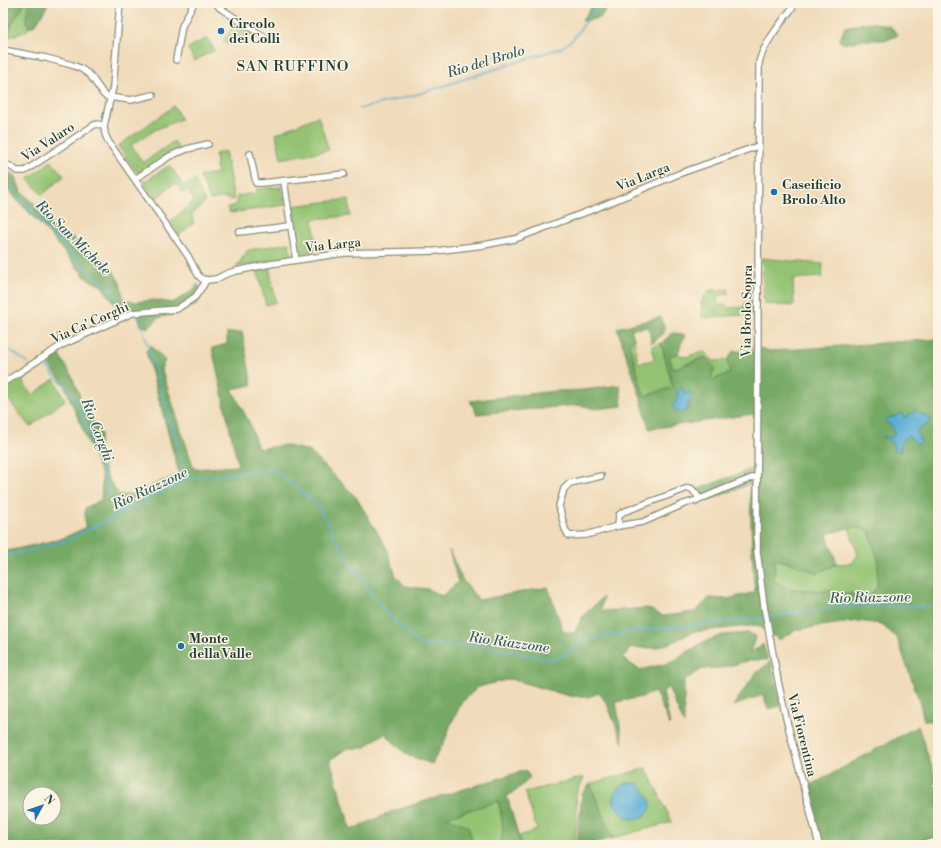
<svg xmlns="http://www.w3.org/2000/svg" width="941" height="848" font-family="'Libre Bodoni',serif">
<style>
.green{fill:#93c372;stroke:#598053}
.forest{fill:#76a964;stroke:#4a734c;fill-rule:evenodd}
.water{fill:#59afd5;stroke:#3c7684}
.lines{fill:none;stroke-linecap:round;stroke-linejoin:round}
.stream{stroke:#59afd5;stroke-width:1.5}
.street-casing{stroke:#888c77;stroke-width:8}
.street{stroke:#fff;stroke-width:5.5}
.poi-dot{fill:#1f6fb2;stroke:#fcf5e5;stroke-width:1.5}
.labels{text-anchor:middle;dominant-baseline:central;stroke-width:3;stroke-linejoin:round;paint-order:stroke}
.poi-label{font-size:13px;font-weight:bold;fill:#1f3d34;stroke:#fcf5e5;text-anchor:start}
.street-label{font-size:13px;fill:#1f3d34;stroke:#fcf5e5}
.water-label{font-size:14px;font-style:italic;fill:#305f64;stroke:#fcf5e5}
.quarter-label{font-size:15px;letter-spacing:1px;fill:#1f3d34;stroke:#fcf5e5}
</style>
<rect width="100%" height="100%" fill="#fcf5e5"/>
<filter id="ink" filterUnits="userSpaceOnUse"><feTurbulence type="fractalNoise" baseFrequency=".025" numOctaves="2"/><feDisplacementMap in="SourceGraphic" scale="8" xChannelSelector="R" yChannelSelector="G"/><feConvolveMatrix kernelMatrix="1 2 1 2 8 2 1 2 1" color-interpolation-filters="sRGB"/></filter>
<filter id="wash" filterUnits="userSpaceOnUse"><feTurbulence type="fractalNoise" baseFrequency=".012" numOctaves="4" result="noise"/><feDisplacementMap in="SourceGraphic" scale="16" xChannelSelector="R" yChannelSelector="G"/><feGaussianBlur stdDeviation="0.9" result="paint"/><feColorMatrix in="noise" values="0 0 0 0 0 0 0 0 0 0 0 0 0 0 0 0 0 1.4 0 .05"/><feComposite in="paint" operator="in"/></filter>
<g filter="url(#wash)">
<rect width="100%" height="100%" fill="#f0dbba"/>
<g class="green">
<polygon points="25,3 29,3 26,18 29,28 25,32 6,38 13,21"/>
<polygon points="234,24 254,33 228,45 223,41"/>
<polygon points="207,38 215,50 194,61 188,48"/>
<polygon points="174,106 181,119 157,129 131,145 143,163 174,141 179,149 170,152 139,175 118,146"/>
<polygon points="318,116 329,150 281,159 276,134"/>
<polygon points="225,151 234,200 222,198 210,200 200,176 217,173 215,154"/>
<polygon points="51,161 64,176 42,195 28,179"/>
<polygon points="170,165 183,186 195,180 205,202 192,214 194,223 179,235 171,221 194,201 188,190 183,193 175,183 155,199 144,182"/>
<polygon points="282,187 285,205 230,213 227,207 236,205 237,196 257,193 256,189"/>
<polygon points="349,199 350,216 313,219 317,250 300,253 292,206"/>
<polygon points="289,243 292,257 236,267 248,250"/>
<polygon points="762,258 823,264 822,277 793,279 794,306 764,304"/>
<polygon points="269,266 276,302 266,305 257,269"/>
<polygon points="728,289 728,294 717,296 718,305 726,305 728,308 744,307 745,303 752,303 754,314 702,318 701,302 709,290"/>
<polygon points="634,338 638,363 654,360 652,346 661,343 673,388 644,396 629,344"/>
<polygon points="703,351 714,361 727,360 731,373 710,381 705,357 673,369 669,355 678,354 686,357"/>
<polygon points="41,361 44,364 22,381 33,395 54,379 65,400 30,427 3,393 3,386"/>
<polygon points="855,527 869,531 878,560 877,587 870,596 829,591 789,589 774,581 775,559 791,563 817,573 837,564 852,563 858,555 849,528"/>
<polygon points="646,768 672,822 613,838 590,784"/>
<polygon points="584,777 576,795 577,823 574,845 521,845 519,836 537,830 525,792"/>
<path d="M 498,801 C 502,816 504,829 501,845 L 480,845 L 473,843 L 446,817 Z"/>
</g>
<g class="forest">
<polygon points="3,3 25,3 13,21 6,38 7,48 3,47"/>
<polygon points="29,3 48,3 45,10 35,25 29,28 26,18"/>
<polygon points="594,3 610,3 600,18 582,21"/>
<polygon points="870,22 890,26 898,35 887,40 861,40 845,44 839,41 845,27"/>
<polygon points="3,169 15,176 21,191 36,205 55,231 74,238 83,253 97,254 113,270 120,283 124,300 136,302 154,300 172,303 191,292 198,284 201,295 197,305 175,314 158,318 149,328 141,326 138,317 129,309 121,313 102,286 86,278 45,229 3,185"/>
<path d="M 661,317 L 664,327 L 664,333 L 655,341 L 651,343 L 649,327 L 631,329 L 634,338 L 629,344 L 644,396 L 673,387 L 661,343 L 673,333 L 685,335 L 681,344 L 678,354 L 669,356 L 673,369 L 705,357 L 715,368 L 710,381 L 730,373 L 727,360 L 734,351 L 750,351 L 753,353 L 753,346 L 770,351 L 938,339 L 938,716 L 937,722 L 924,720 L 918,697 L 897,638 L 881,624 L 858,621 L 821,626 L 796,630 L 779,640 L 758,625 L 693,632 L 675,641 L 656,648 L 631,648 L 622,658 L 640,670 L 672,662 L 701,643 L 722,635 L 748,633 L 756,636 L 749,654 L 763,644 L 768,660 L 751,660 L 721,668 L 702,669 L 684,681 L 684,724 L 668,687 L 663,692 L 670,725 L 655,692 L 642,697 L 616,702 L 623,743 L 607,704 L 599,693 L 588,697 L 569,696 L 510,679 L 478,687 L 462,702 L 451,724 L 445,740 L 432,764 L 407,755 L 390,739 L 386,733 L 374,740 L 365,748 L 347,748 L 330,760 L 351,830 L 393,811 L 526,770 L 530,778 L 516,791 L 507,796 L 521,845 L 501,845 C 504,830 503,815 498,801 L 447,817 L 468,826 L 473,843 L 480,845 L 3,845 L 3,549 L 7,551 L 61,539 L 85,528 L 85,508 L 101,500 L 102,476 L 64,384 L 46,361 L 58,353 L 71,374 L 85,409 L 101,434 L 98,448 L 101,460 L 106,475 L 119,495 L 131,495 L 179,474 L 146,351 L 151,345 L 165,361 L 161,368 L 194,469 L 238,466 L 212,348 L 227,344 L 227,333 L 242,332 L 252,385 L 232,389 L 250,424 L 258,449 L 284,445 L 309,451 L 356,497 L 386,547 L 396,576 L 405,586 L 428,589 L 442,596 L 458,582 L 449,550 L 463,581 L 479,600 L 548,587 L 563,631 L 574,633 L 583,616 L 603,597 L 601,611 L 621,610 L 648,608 L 663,616 L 695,612 L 709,598 L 727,599 L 755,592 L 752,553 L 750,484 L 697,505 L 696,500 L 698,489 L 754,468 L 754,414 L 649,429 L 639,392 L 617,328 ZM 901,413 L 904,418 L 911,414 L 928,417 L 927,425 L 915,431 L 918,435 L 918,444 L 909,436 C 901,440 900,443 900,452 L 889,440 L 894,434 C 893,428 890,423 888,418 L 894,417 ZM 855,527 L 869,531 L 878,560 L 877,587 L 870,596 L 829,591 L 789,589 L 774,581 L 775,559 L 791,563 L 817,573 L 837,564 L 827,534 L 849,528 ZM 30,794 L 54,794 L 54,818 L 30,818 Z"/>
<polygon points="620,385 622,406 595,409 580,405 477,414 470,401 554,391 583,390"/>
<polygon points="771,661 781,706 768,709 763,695 733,706 755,674"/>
<polygon points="918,726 938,785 938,844 931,844 927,845 820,845 806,788"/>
<polygon points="590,784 613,838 585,845 577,845 582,794"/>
</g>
<g class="water">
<polygon points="680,388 683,390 685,395 689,392 692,395 689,400 687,409 682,413 677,411 673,406 678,398 677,390"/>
<path d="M 917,411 C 922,415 927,416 931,419 L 927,425 L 916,431 L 921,442 L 918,445 L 909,436 C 900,440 900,444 900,452 L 894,450 L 894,445 L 889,440 L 882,438 L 886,436 L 891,438 L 894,434 L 893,428 L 890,424 L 888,424 L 885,421 L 888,418 L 894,417 L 902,413 L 904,418 L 911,414 Z"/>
<path d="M 627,783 L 638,783 C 642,789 650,796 651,804 C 652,815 637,821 628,818 C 626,817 623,814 621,812 C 608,801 614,790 627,783 Z"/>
</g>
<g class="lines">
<g class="stream">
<polyline points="359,109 415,95 561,48 572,40 600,3"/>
<polyline points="3,180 7,182 47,228 89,272 112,290 125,313"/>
<polyline points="138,315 151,355 188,479"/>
<polyline points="3,345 28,363"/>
<polyline points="43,361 58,380 69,388 79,407 91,439 113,504 120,513"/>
<polyline points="3,557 68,540 188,479 274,469 318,506 350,564 389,616 420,645 482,646 554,660 593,638 643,630 764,618"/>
<polyline points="768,617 844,606 923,606 938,608"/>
</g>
</g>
</g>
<g filter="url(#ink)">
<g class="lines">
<g class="street-casing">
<g id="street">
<polyline points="120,3 113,87 104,126 105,134 108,141 188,256 198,275 202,279 207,280 216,279 226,274 236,271 270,264 344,253 435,251 484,245 515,239 594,209 681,173 758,146"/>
<polyline points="216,3 220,8 266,38"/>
<path d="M 796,3 C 785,18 762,45 759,63 L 757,551 L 764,606 L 778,681 L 786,718 L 819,845"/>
<polyline points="3,50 46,58 72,65 80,68 90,75 104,95 108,97 131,100 153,95"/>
<polyline points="176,60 182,26 194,3"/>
<polyline points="250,154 256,183 262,183 344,174"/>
<polyline points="3,164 10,166 17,171 25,171 94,125 97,124 104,126"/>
<polyline points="135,179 170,156 187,149 208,144"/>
<polyline points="284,181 296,260"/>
<polyline points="239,232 290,226"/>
<polyline points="3,383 62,345 132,313 177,309 195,297 203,286 206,280"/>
<polyline points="601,476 570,483 564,489 559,506 565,529 569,536 586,535 618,526 643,522 684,504 700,499 729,487 757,476"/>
<polyline points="618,526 619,515 623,512 688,488 692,489 700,499"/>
<polyline points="938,782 936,785 938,790"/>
<polyline points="918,845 938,841"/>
</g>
</g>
<use href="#street" class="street"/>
</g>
</g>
<g class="poi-dot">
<circle cx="221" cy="31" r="4"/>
<circle cx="774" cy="192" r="4"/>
<circle cx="181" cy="646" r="4"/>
</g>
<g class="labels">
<g class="poi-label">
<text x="229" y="24">Circolo<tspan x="229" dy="15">dei Colli</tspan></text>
<text x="782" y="185">Caseificio<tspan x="782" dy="15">Brolo Alto</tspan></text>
<text x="189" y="639">Monte<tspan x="189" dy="15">della Valle</tspan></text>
</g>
<g class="street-label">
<text transform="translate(48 142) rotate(-33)">Via Valaro</text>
<text transform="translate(643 177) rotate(-22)">Via Larga</text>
<text transform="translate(333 245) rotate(-6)">Via Larga</text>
<text transform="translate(747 311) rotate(-89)">Via Brolo Sopra</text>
<text transform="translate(90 323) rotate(-24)">Via Ca' Corghi</text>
<text transform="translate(802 735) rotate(76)">Via Fiorentina</text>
</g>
<g class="water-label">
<text transform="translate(486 62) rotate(-17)">Rio del Brolo</text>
<text transform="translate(73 238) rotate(45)">Rio San Michele</text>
<text transform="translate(97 430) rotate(69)">Rio Corghi</text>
<text transform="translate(150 489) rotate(-25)">Rio Riazzone</text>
<text transform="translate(870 598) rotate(-1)">Rio Riazzone</text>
<text transform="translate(509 643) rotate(8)">Rio Riazzone</text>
</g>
<g class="quarter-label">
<text x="293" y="66">SAN RUFFINO</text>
</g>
</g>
<rect width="941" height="848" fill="none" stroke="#fcf5e5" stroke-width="16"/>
<g transform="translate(42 806) rotate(50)"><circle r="19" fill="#fcf5e5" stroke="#a4ab9e"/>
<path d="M0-3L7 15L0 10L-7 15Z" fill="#1f6fb2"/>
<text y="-6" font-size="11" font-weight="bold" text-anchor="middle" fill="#1f3d34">N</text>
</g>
</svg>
